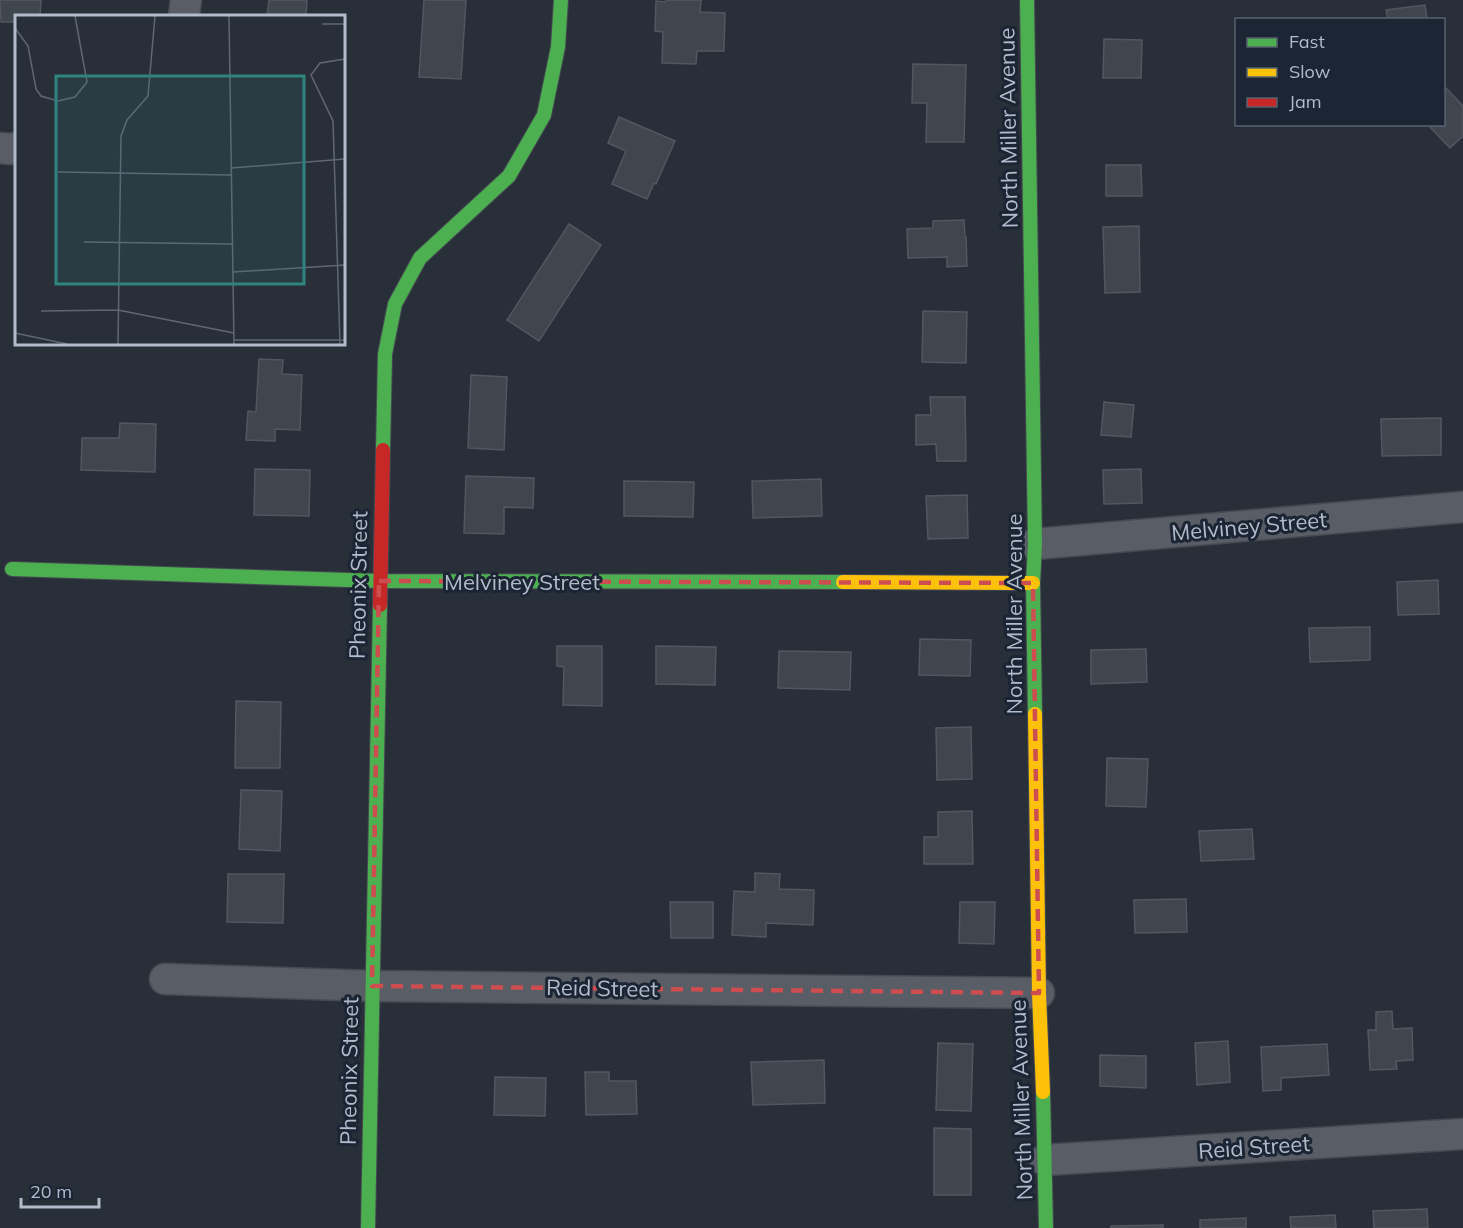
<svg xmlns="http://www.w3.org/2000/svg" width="1463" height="1228" font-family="Mulish,sans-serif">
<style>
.building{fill:#40464e;stroke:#515760;stroke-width:1.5}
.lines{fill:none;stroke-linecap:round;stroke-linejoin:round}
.street-casing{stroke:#454a51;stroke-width:33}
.fast-casing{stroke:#454a51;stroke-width:16}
.slow-casing{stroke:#454a51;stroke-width:16}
.jam-casing{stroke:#454a51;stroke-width:16}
.street{stroke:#595e66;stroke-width:30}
.fast{stroke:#4caf50;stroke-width:14}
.slow{stroke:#ffc107;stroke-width:14}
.jam{stroke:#c62828;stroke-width:14}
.marked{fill:none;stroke:#cd4d50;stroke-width:4.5;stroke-dasharray:12 8;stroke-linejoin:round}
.labels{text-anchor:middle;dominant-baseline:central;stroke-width:6;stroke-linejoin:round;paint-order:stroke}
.street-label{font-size:22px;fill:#b2bbca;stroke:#1b2534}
.inset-road{fill:none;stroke:#606773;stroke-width:1.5}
.view{fill:#308480;fill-opacity:0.15;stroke:#308480;stroke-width:3}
.inset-edge{fill:none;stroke:#b2bbca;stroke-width:3}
</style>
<rect width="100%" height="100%" fill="#292f39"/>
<g class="building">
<polygon points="0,0 41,0 40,16 16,16 16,22 1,22"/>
<polygon points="269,0 307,0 306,16 267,16"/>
<polygon points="424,0 466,0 461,79 419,77"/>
<polygon points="666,0 701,0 700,12 725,13 724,51 697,51 696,64 662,63 663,32 655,31 656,1 665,2"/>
<polygon points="1425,5 1427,20 1388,20 1386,10"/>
<polygon points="1104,39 1142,40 1141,78 1103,78"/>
<polygon points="913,64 966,65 964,142 926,142 927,103 912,103"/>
<polygon points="1446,88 1463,106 1463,136 1450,148 1427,124 1444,124 1444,90"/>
<polygon points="619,117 675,141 656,184 654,183 647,199 612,184 626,151 608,143"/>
<polygon points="1106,165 1141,165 1142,196 1106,196"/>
<polygon points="964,220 965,237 966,237 967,266 947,267 947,257 908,258 907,229 933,228 933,221"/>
<polygon points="569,224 601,245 539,341 507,320"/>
<polygon points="1139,226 1140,292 1105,293 1103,227"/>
<polygon points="923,311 967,312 966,363 922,362"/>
<polygon points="259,359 283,360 282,374 302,375 300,430 275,429 275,441 246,440 248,411 256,412"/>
<polygon points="471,375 507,377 504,450 468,448"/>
<polygon points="930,397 965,397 966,461 937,461 936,444 916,445 916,415 931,415"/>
<polygon points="1104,402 1134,405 1131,437 1101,435"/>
<polygon points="1441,418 1441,455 1382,456 1381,419"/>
<polygon points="120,423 156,424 155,472 81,470 82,438 119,438"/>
<polygon points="255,469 310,470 309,516 254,515"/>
<polygon points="1141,469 1142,503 1104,504 1103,470"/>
<polygon points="466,476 534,478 533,508 504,507 504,534 464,533"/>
<polygon points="821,479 822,516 753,518 752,481"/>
<polygon points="624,481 694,482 693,517 624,516"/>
<polygon points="967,495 968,538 928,539 926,496"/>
<polygon points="1438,580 1439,614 1398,615 1397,582"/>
<polygon points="1370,627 1370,660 1310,662 1309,628"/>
<polygon points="920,639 971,640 970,676 919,675"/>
<polygon points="557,646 602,646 602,706 563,705 564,667 557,666"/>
<polygon points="656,646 716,647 715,685 656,684"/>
<polygon points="1146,649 1147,682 1091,684 1091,650"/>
<polygon points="779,651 851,652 850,690 778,688"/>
<polygon points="236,701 281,702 280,768 235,768"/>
<polygon points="971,727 972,779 937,780 936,728"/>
<polygon points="1107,758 1148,759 1146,807 1106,806"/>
<polygon points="241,790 282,791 280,851 239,849"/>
<polygon points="972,811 973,864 924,864 924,837 938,837 938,812"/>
<polygon points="1252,829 1254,859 1201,861 1199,831"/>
<polygon points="755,873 780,874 779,889 814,890 813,925 766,923 766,937 732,935 734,891 755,892"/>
<polygon points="228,874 284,874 283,923 227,922"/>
<polygon points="1186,899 1187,932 1135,933 1134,900"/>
<polygon points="670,902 713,902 713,938 671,938"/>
<polygon points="960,902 995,902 994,944 959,943"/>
<polygon points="1392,1011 1393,1029 1412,1028 1413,1060 1396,1061 1397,1069 1370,1070 1368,1030 1376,1030 1376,1012"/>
<polygon points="1228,1041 1230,1082 1197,1085 1195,1043"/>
<polygon points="938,1043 973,1044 971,1111 936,1110"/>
<polygon points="1327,1044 1329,1075 1281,1078 1281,1090 1263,1091 1261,1047"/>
<polygon points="1100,1055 1146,1056 1146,1088 1100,1086"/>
<polygon points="824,1060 825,1103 753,1105 751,1062"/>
<polygon points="585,1072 609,1072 609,1081 636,1081 637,1114 586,1115"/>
<polygon points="495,1077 546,1078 545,1116 494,1115"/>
<polygon points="934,1128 971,1129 971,1195 934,1195"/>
<polygon points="1427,1209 1428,1228 1374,1228 1373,1211"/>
<polygon points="1335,1215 1336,1228 1291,1228 1290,1217"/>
<polygon points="1246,1218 1246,1228 1200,1228 1200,1220"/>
<polygon points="1163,1225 1163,1228 1111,1228 1111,1226"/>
</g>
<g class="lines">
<g class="street-casing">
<g id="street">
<polyline points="184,16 186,0"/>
<polyline points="0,148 10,149 16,148"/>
<polyline points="1035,544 1463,507"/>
<polyline points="165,979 372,986 1039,993"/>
<polyline points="1045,1160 1463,1134"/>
</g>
</g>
<g class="fast-casing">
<g id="fast">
<polyline points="1027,0 1035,544 1033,583 1035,714"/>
<polyline points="383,450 385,354 395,304 420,258 509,176 544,115 558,47 561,0"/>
<polyline points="12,569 379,581 843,582"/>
<polyline points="1043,1092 1046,1228"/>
<polyline points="368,1228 380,605"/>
</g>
</g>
<g class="slow-casing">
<g id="slow">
<polyline points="843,582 1033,583"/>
<polyline points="1035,714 1039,993 1043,1092"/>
</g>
</g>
<g class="jam-casing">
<polyline id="jam" points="380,605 383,450"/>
</g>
<use href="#street" class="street"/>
<use href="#fast" class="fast"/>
<use href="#slow" class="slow"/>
<use href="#jam" class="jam"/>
</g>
<path class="marked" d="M 379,581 L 1033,583 L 1039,993 L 372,986 Z"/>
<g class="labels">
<g class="street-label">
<text transform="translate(1008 128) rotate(-91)">North Miller Avenue</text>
<text transform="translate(1249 526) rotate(-5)">Melviney Street</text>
<text x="522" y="582">Melviney Street</text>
<text transform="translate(358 585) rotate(-89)">Pheonix Street</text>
<text transform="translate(1014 614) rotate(-90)">North Miller Avenue</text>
<text transform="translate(602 988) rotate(1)">Reid Street</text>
<text transform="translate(349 1071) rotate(-89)">Pheonix Street</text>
<text transform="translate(1021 1100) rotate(-92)">North Miller Avenue</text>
<text transform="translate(1254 1147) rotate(-4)">Reid Street</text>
</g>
</g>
<g transform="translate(15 15)">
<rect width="330" height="330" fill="#292f39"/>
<path class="inset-road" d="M 214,1 L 219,329M 307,9 L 330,9M 0,13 L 13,31 L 21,74 L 26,81 L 43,86 L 60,82 L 72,67 L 60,1M 216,153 L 330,144M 43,157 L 216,160M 69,227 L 217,229M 218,257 L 330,250M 26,296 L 103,295 L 219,318M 0,318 L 52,329M 219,325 L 330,325M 103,329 L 106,121 L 112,105 L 133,81 L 140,1M 325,329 L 318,106 L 296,60 L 305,48 L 330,44"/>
<path class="view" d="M 41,61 L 289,61 L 289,269 L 41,269 Z"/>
<rect width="330" height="330" class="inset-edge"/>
</g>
<rect x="1235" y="18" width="210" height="108" fill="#1b2534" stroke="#576170" stroke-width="1.5"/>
<rect x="1247" y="38" width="30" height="9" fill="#4caf50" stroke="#576170" stroke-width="1.5"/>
<text x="1289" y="48" font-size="18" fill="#b2bbca">Fast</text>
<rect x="1247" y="68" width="30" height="9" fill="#ffc107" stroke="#576170" stroke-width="1.5"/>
<text x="1289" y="78" font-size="18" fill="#b2bbca">Slow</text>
<rect x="1247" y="98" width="30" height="9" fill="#c62828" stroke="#576170" stroke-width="1.5"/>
<text x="1289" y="108" font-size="18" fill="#b2bbca">Jam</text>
<path d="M21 1198v9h78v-9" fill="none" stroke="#b2bbca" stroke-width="3"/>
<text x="30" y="1198" font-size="18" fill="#b2bbca" stroke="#1b2534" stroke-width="4.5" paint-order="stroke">20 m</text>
</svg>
